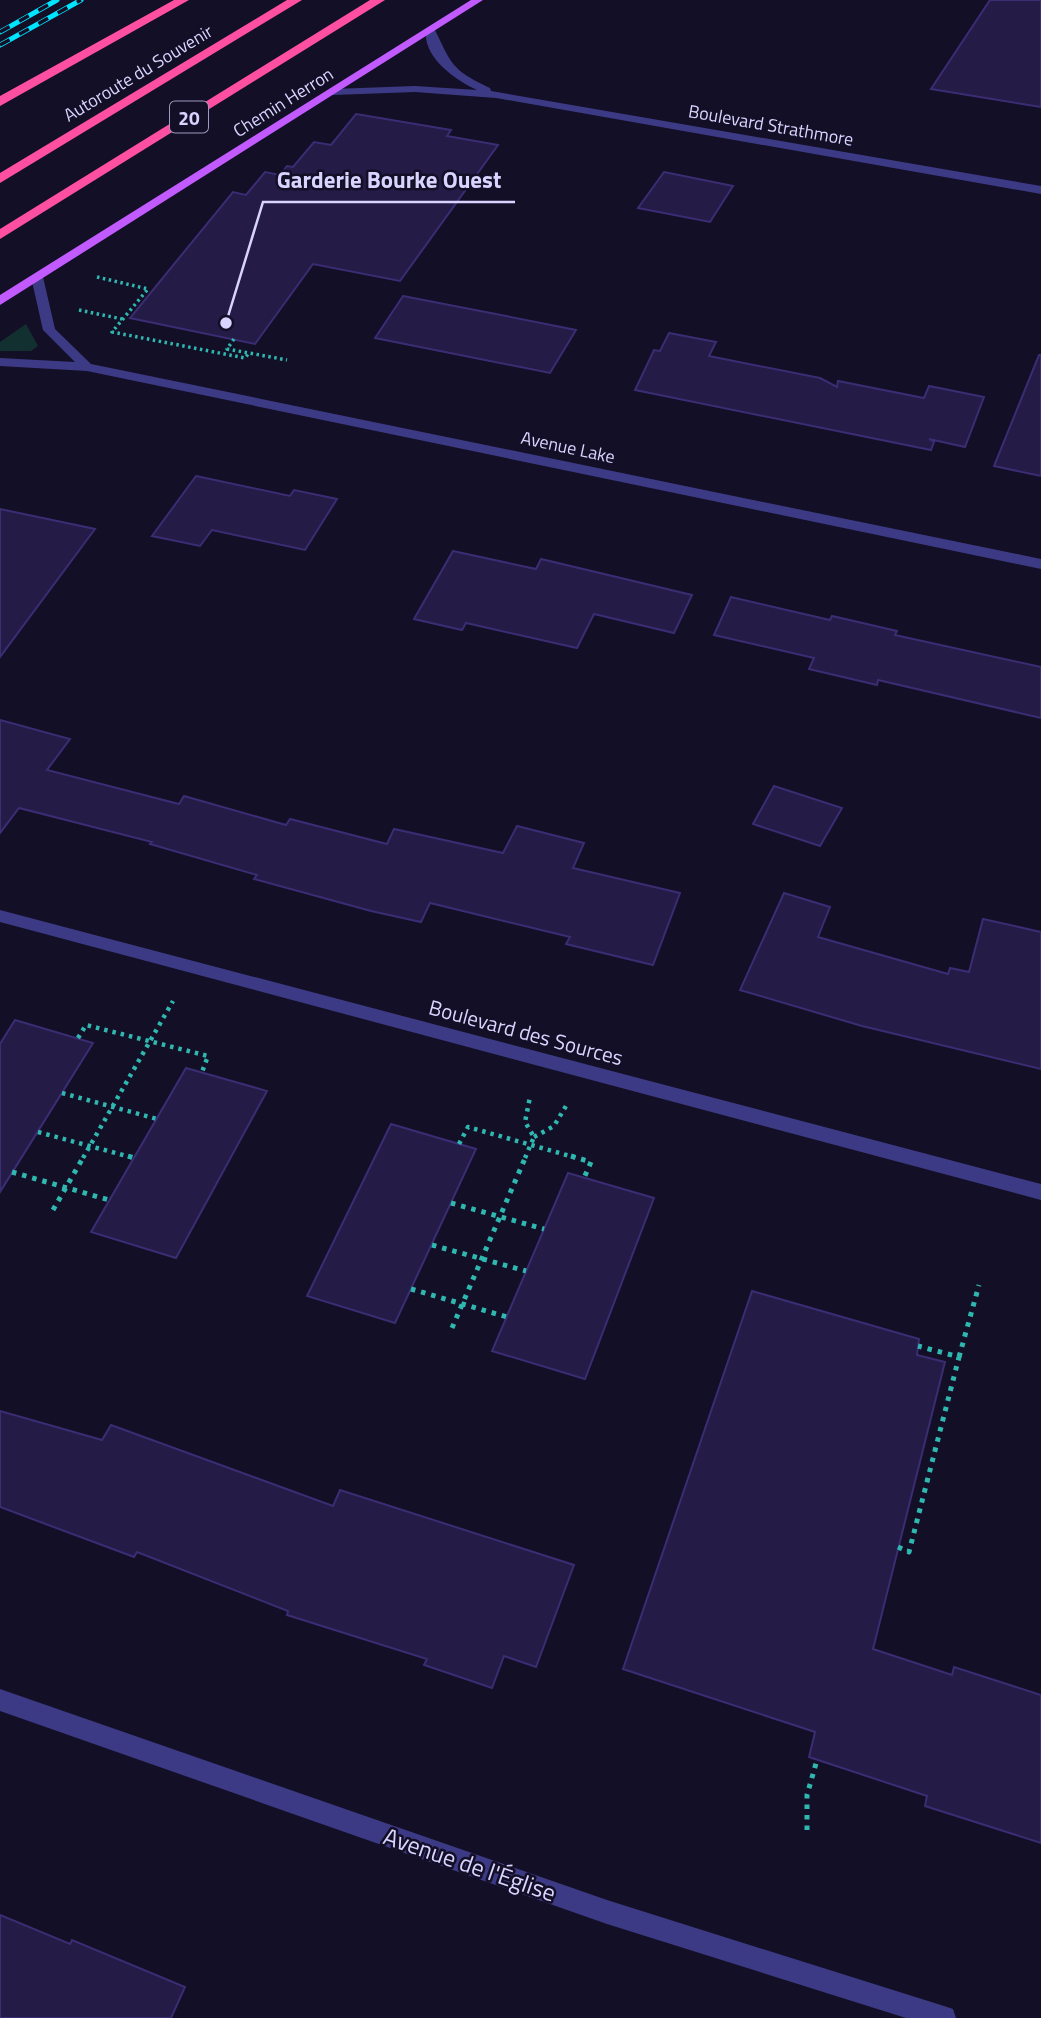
<svg xmlns="http://www.w3.org/2000/svg" width="1041" height="2018" font-family="'Titillium Web',sans-serif">
<style>
.green{fill:#12302f}
.building{fill:#241b47;stroke:#3b2d73;stroke-width:2}
.lines{fill:none;stroke-linecap:round;stroke-linejoin:round}
.path-far2{stroke:#2fb8b0;stroke-width:3.5;stroke-dasharray:2.5 3.5;stroke-linecap:butt}
.path-far1{stroke:#2fb8b0;stroke-width:4.5;stroke-dasharray:3.5 5;stroke-linecap:butt}
.path{stroke:#2fb8b0;stroke-width:5;stroke-dasharray:4.5 6;stroke-linecap:butt}
.minor{fill:#3d3a85;fill-rule:evenodd}
.major{fill:#c25bff;fill-rule:evenodd}
.highway{fill:#ff4fa3;fill-rule:evenodd}
.rail-casing{stroke:#00e5ff;stroke-width:5}
.rail{stroke:#130f26;stroke-width:3.5;stroke-dasharray:11;stroke-linecap:butt}
.labels{text-anchor:middle;dominant-baseline:central;stroke-width:5;stroke-linejoin:round;paint-order:stroke}
.far-street-label{font-size:18px;fill:#d9d4ff;stroke:#130f26}
.shield{fill:#130f26;stroke:#9e99be;stroke-width:2}
.shield-label{font-size:19px;font-weight:bold;fill:#d9d4ff}
.street-label{font-size:21px;fill:#d9d4ff;stroke:#130f26}
.near-street-label{font-size:24px;fill:#d9d4ff;stroke:#130f26}
.leader{fill:none;stroke:#d9d4ff;stroke-width:2.5}
.callout-dot{fill:#d9d4ff;stroke:#130f26;stroke-width:2.5}
.callout-label{font-size:23px;text-anchor:middle;font-weight:bold;fill:#d9d4ff;stroke:#130f26;stroke-width:5;stroke-linejoin:round;paint-order:stroke}
</style>
<rect width="100%" height="100%" fill="#130f26"/>
<polygon class="green" points="26,324 38,346 31,351 0,351 0,342"/>
<g class="building">
<polygon points="990,0 1041,0 1041,107 931,89"/>
<polygon points="356,114 451,130 447,136 498,145 400,281 313,264 255,344 130,318 233,192 246,195 265,172 280,175 287,166 293,167 314,142 331,145"/>
<polygon points="664,172 733,186 710,222 638,208"/>
<polygon points="403,296 506,316 576,330 550,373 375,338"/>
<polygon points="669,333 716,342 709,356 820,378 837,387 838,381 924,398 929,386 984,397 965,447 929,439 934,442 931,450 635,390 654,350 660,351"/>
<polygon points="1039,355 1041,355 1041,476 994,466"/>
<polygon points="196,476 290,496 294,490 337,499 305,550 212,530 200,546 152,536"/>
<polygon points="0,509 95,529 0,657"/>
<polygon points="453,551 536,569 541,559 692,595 674,633 594,614 577,648 466,623 462,630 414,619"/>
<polygon points="731,597 830,620 832,616 897,631 895,635 1041,667 1041,718 878,680 877,685 809,669 814,658 714,635"/>
<polygon points="0,720 70,739 47,770 179,804 184,796 286,825 290,819 387,844 394,829 503,853 517,826 584,843 573,868 680,893 653,965 566,944 570,937 430,903 421,922 371,911 254,879 257,875 150,844 152,842 19,808 0,833"/>
<polygon points="774,786 842,808 820,846 753,824"/>
<polygon points="784,893 830,907 818,937 948,974 950,968 969,972 983,919 1041,932 1041,1069 862,1026 740,990"/>
<polygon points="15,1020 93,1043 0,1192 0,1044"/>
<polygon points="186,1068 267,1091 176,1258 91,1232"/>
<polygon points="391,1124 476,1149 395,1323 307,1296"/>
<polygon points="568,1173 654,1198 585,1379 492,1351"/>
<polygon points="752,1291 919,1339 917,1355 945,1362 873,1649 952,1675 954,1667 1041,1695 1041,1843 925,1806 927,1796 809,1757 815,1732 623,1669"/>
<polygon points="0,1411 102,1440 111,1425 333,1506 340,1490 574,1565 536,1667 504,1656 492,1688 424,1665 427,1659 287,1615 288,1611 137,1552 134,1557 0,1507"/>
<polygon points="0,1915 70,1944 72,1940 185,1987 171,2018 0,2018"/>
</g>
<g class="lines">
<g class="path-far2">
<polyline points="97,277 148,289 112,332 245,358 249,353 287,360"/>
<polyline points="79,310 122,319"/>
<polyline points="234,339 227,349 249,353"/>
</g>
<g class="path-far1">
<polyline points="78,1038 86,1025 208,1056 202,1072"/>
<polyline points="62,1093 157,1119"/>
<polyline points="38,1132 134,1158"/>
<polyline points="534,1137 554,1126 566,1106"/>
<polyline points="459,1144 468,1127 577,1158"/>
<polyline points="83,1158 173,1001"/>
<polyline points="525,1158 534,1137 525,1122 530,1097"/>
</g>
<g class="path">
<polyline points="128,1156 134,1158"/>
<polyline points="571,1156 591,1162 584,1178"/>
<polyline points="12,1172 109,1200"/>
<polyline points="451,1203 544,1229"/>
<polyline points="53,1210 84,1156"/>
<polyline points="432,1245 526,1271"/>
<polyline points="411,1289 507,1317"/>
<polyline points="452,1328 526,1156"/>
<polyline points="959,1357 979,1285"/>
<polyline points="898,1547 909,1552 959,1357 918,1346"/>
<polyline points="807,1830 807,1795 817,1760"/>
</g>
<g class="minor">
<path d="M 426,28 L 434,28 C 452,64 450,69 490,88 L 491,91 L 1041,186 L 1041,194 L 496,98 L 415,92 L 333,95 L 327,92 L 333,89 L 415,86 L 477,90 C 454,79 422,57 426,28 Z"/>
<polygon points="37,273 43,277 55,329 91,364 1041,559 1041,569 87,371 0,366 0,358 75,362 43,330 31,277"/>
<polygon points="0,910 1041,1184 1041,1200 0,922"/>
<polygon points="0,1689 607,1900 944,2006 953,2009 956,2018 906,2018 607,1924 0,1711"/>
</g>
<polygon class="major" points="471,0 483,0 0,305 0,295"/>
<g class="highway">
<polygon points="174,0 189,0 0,106 0,96"/>
<polygon points="287,0 302,0 0,183 0,173"/>
<polygon points="370,0 385,0 0,239 0,229"/>
</g>
<g class="rail-casing">
<g id="rail">
<polyline points="0,32 57,0"/>
<polyline points="0,45 81,0"/>
</g>
</g>
<use href="#rail" class="rail"/>
</g>
<g class="labels">
<g class="far-street-label">
<text transform="translate(138 73) rotate(-31)">Autoroute du Souvenir</text>
<text transform="translate(283 102) rotate(-32)">Chemin Herron</text>
<text transform="translate(771 125) rotate(10)">Boulevard Strathmore</text>
<text transform="translate(568 447) rotate(12)">Avenue Lake</text>
</g>
<rect class="shield" x="170" y="101.5" width="38" height="31" rx="5"/>
<g class="shield-label">
<text x="189" y="117">20</text>
</g>
<g class="street-label">
<text transform="translate(526 1032) rotate(15)">Boulevard des Sources</text>
</g>
<g class="near-street-label">
<text transform="translate(470 1864) rotate(19)">Avenue de l'Église</text>
</g>
</g>
<path class="leader" d="M226 323L263 202H515"/>
<circle class="callout-dot" cx="226" cy="323" r="7"/>
<g class="callout-label">
<text x="389" y="188">Garderie Bourke Ouest</text>
</g>
</svg>
